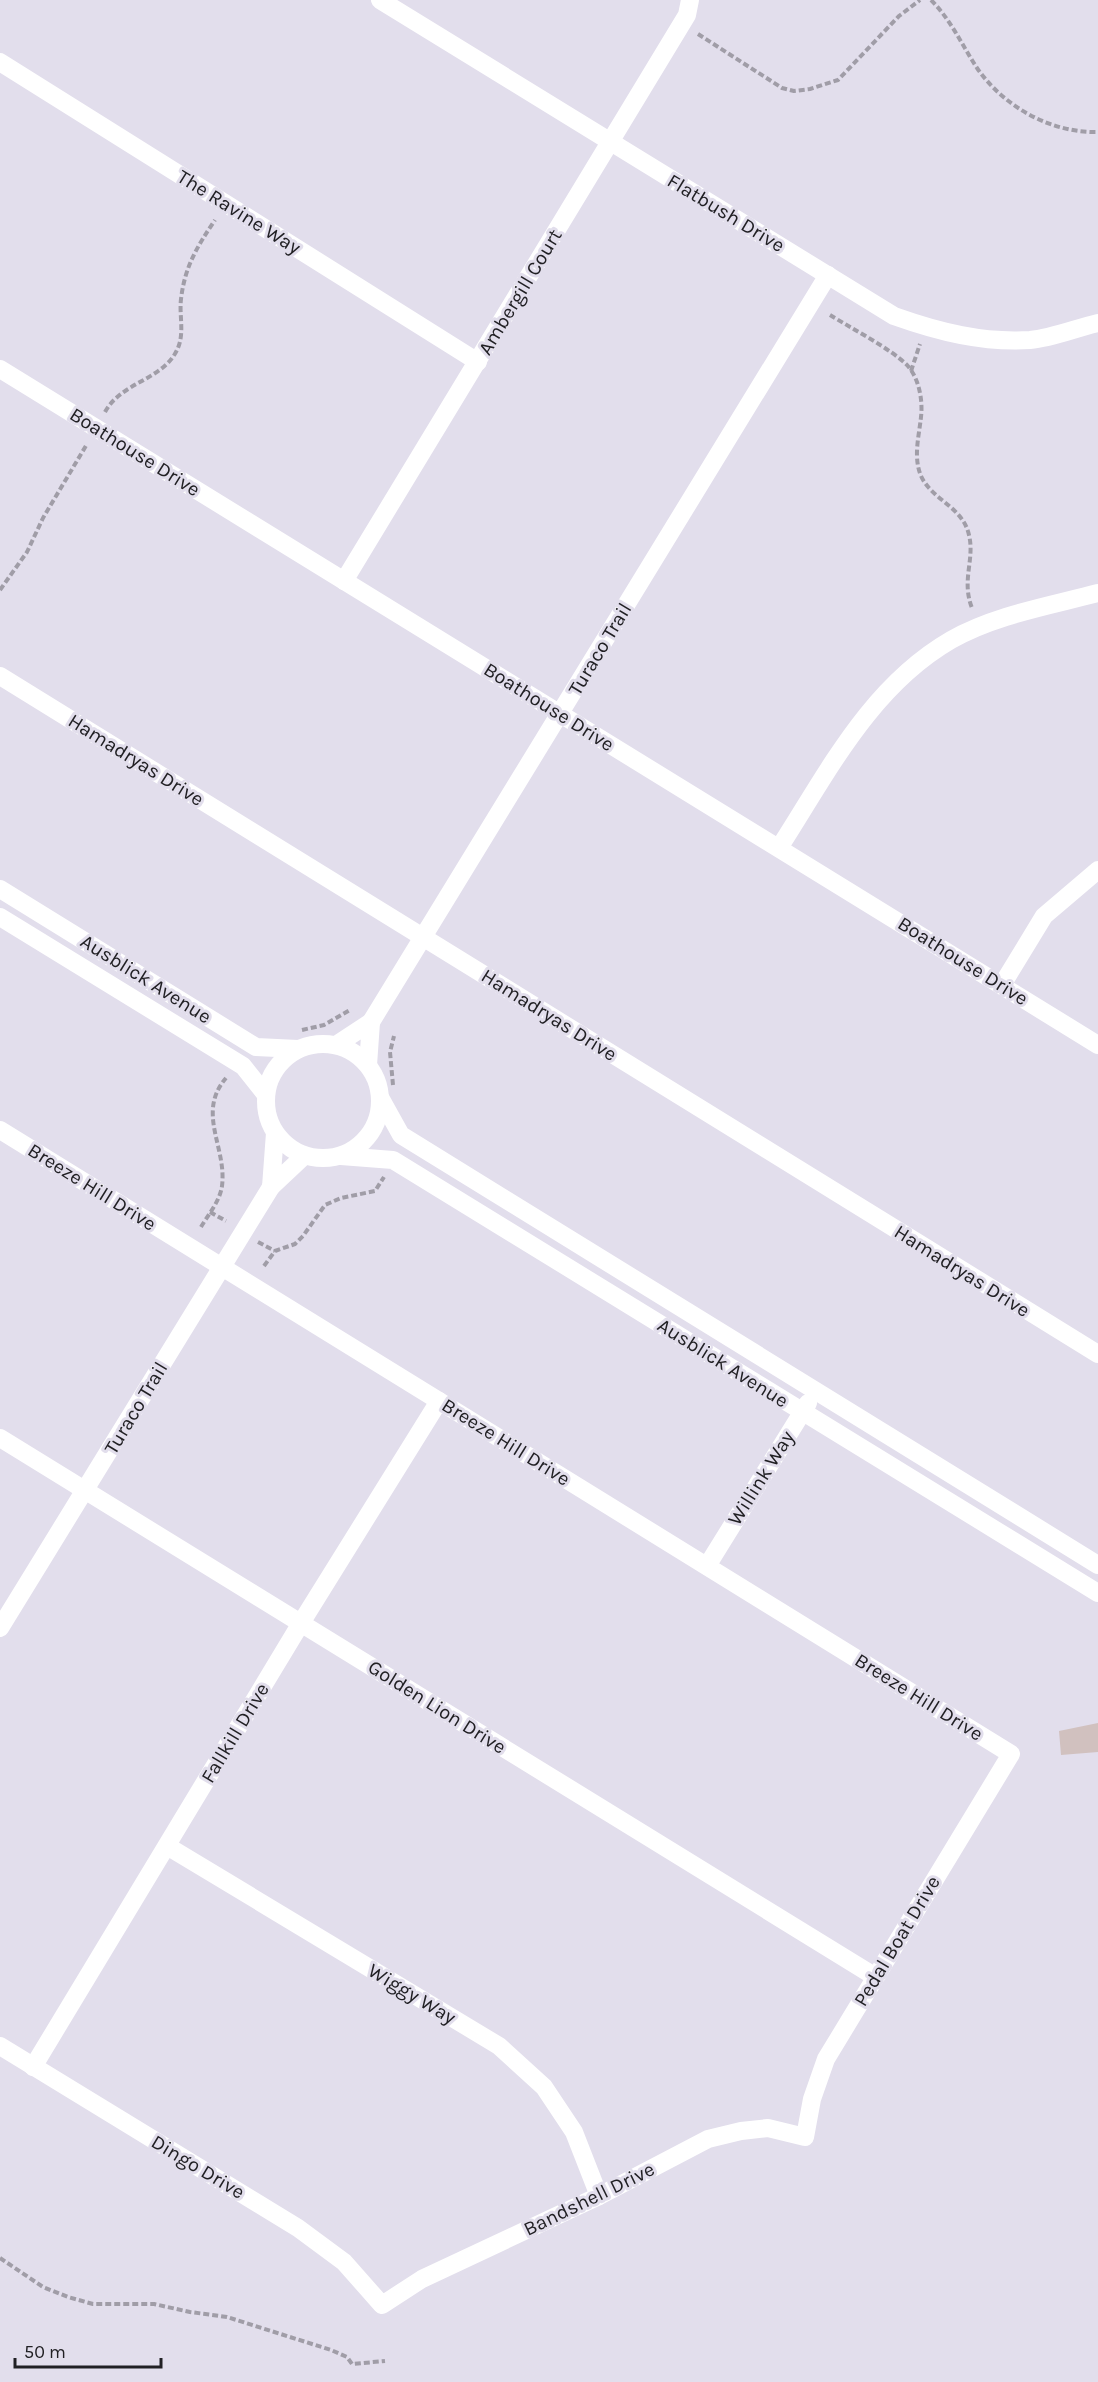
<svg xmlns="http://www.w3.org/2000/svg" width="1098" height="2382" font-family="Karla,sans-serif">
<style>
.building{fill:#d1c1bf}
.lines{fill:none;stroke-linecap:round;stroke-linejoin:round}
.path{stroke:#a09da7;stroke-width:4;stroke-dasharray:6 3;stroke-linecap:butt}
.minor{stroke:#fff;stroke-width:18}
.labels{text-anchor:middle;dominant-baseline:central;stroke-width:6;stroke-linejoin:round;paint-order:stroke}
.street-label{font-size:20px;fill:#212024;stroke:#e2deec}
</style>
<rect width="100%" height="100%" fill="#e2deec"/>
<polygon class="building" points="1098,1723 1098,1752 1061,1755 1059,1731"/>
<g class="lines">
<g class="path">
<path d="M 931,0 C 951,20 962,45 977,68 C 1004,107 1051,133 1098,132"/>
<polyline points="698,34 782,88 794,91 810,89 838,80 899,16 920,0"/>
<path d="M 830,315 C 851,328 891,349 907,365 C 919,378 923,400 921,417 C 919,436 913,457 921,476 C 932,500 963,507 969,535 C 975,560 961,580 972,608"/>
<polyline points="911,371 920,344"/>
<path d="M 105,412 C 121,382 163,380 177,350 C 185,334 179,316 181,299 C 185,266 197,247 215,220"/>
<polyline points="0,590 27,552 43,518 87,444"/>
<polyline points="302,1030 324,1025 350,1010"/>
<polyline points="393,1085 390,1052 394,1036"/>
<polyline points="210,1212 226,1221"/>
<path d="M 201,1227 C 208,1215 220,1201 222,1186 C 227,1147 196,1113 226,1078"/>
<polyline points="258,1242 275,1251"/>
<polyline points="264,1266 275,1251 295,1244 303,1236 325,1205 341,1198 375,1191 384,1177"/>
<polyline points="0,2258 43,2287 68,2297 93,2304 154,2304 190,2312 227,2317 331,2350 347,2357 352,2364 385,2361"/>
</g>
<g class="minor">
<path d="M 380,0 L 894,316 C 939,332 983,343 1030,340 C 1053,338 1076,328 1098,323"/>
<polyline points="0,62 478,362"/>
<polyline points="0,369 1098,1045"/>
<polyline points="344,581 687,15 690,0"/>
<polyline points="0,676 1098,1354"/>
<path d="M 779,848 C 828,772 870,687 951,640 C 995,615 1049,606 1098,593"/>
<polyline points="0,889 256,1047 298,1049"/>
<polyline points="0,917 243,1066 266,1095"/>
<polyline points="1002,985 1044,916 1098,870"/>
<polyline points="371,1022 828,275"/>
<circle cx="323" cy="1101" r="57"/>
<polyline points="336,1045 371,1022 368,1065"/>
<polyline points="381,1099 401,1135 1098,1565"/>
<polyline points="0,1130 1011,1754 826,2059 812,2099 805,2137 768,2128 741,2131 708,2139 599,2196 422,2279 382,2305 344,2262 298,2228 0,2046"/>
<polyline points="275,1133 271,1187 304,1156"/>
<polyline points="341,1156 393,1160 1098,1593"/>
<polyline points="0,1438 874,1976"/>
<polyline points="707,1566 808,1403"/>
<polyline points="0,1628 271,1187"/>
<polyline points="167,1846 499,2046 544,2087 574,2132 599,2196"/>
<polyline points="33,2067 301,1623 439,1401"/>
</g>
</g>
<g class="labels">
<g class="street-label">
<text transform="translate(239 212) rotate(32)">The Ravine Way</text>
<text transform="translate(726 213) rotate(31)">Flatbush Drive</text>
<text transform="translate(520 292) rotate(-59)">Ambergill Court</text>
<text transform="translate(135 452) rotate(32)">Boathouse Drive</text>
<text transform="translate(600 649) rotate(-59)">Turaco Trail</text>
<text transform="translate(549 707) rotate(32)">Boathouse Drive</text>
<text transform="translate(136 760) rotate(32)">Hamadryas Drive</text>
<text transform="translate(963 961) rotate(32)">Boathouse Drive</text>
<text transform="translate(146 979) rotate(32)">Ausblick Avenue</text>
<text transform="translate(549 1015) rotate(32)">Hamadryas Drive</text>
<text transform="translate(92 1187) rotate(32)">Breeze Hill Drive</text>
<text transform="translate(962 1271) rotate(32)">Hamadryas Drive</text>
<text transform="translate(723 1363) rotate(32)">Ausblick Avenue</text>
<text transform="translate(136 1408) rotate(-59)">Turaco Trail</text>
<text transform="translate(506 1442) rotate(32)">Breeze Hill Drive</text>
<text transform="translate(761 1478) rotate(-58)">Willink Way</text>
<text transform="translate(919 1697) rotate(32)">Breeze Hill Drive</text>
<text transform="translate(437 1707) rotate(32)">Golden Lion Drive</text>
<text transform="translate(235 1733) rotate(-59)">Fallkill Drive</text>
<text transform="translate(897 1941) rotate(-59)">Pedal Boat Drive</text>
<text transform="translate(412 1994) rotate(31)">Wiggy Way</text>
<text transform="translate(198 2167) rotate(31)">Dingo Drive</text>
<text transform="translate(589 2199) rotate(-26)">Bandshell Drive</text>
</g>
</g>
<path d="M15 2358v9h146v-9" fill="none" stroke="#212024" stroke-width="3"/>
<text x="24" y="2358" font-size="18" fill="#212024" stroke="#e2deec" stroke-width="4.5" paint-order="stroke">50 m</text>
</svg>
